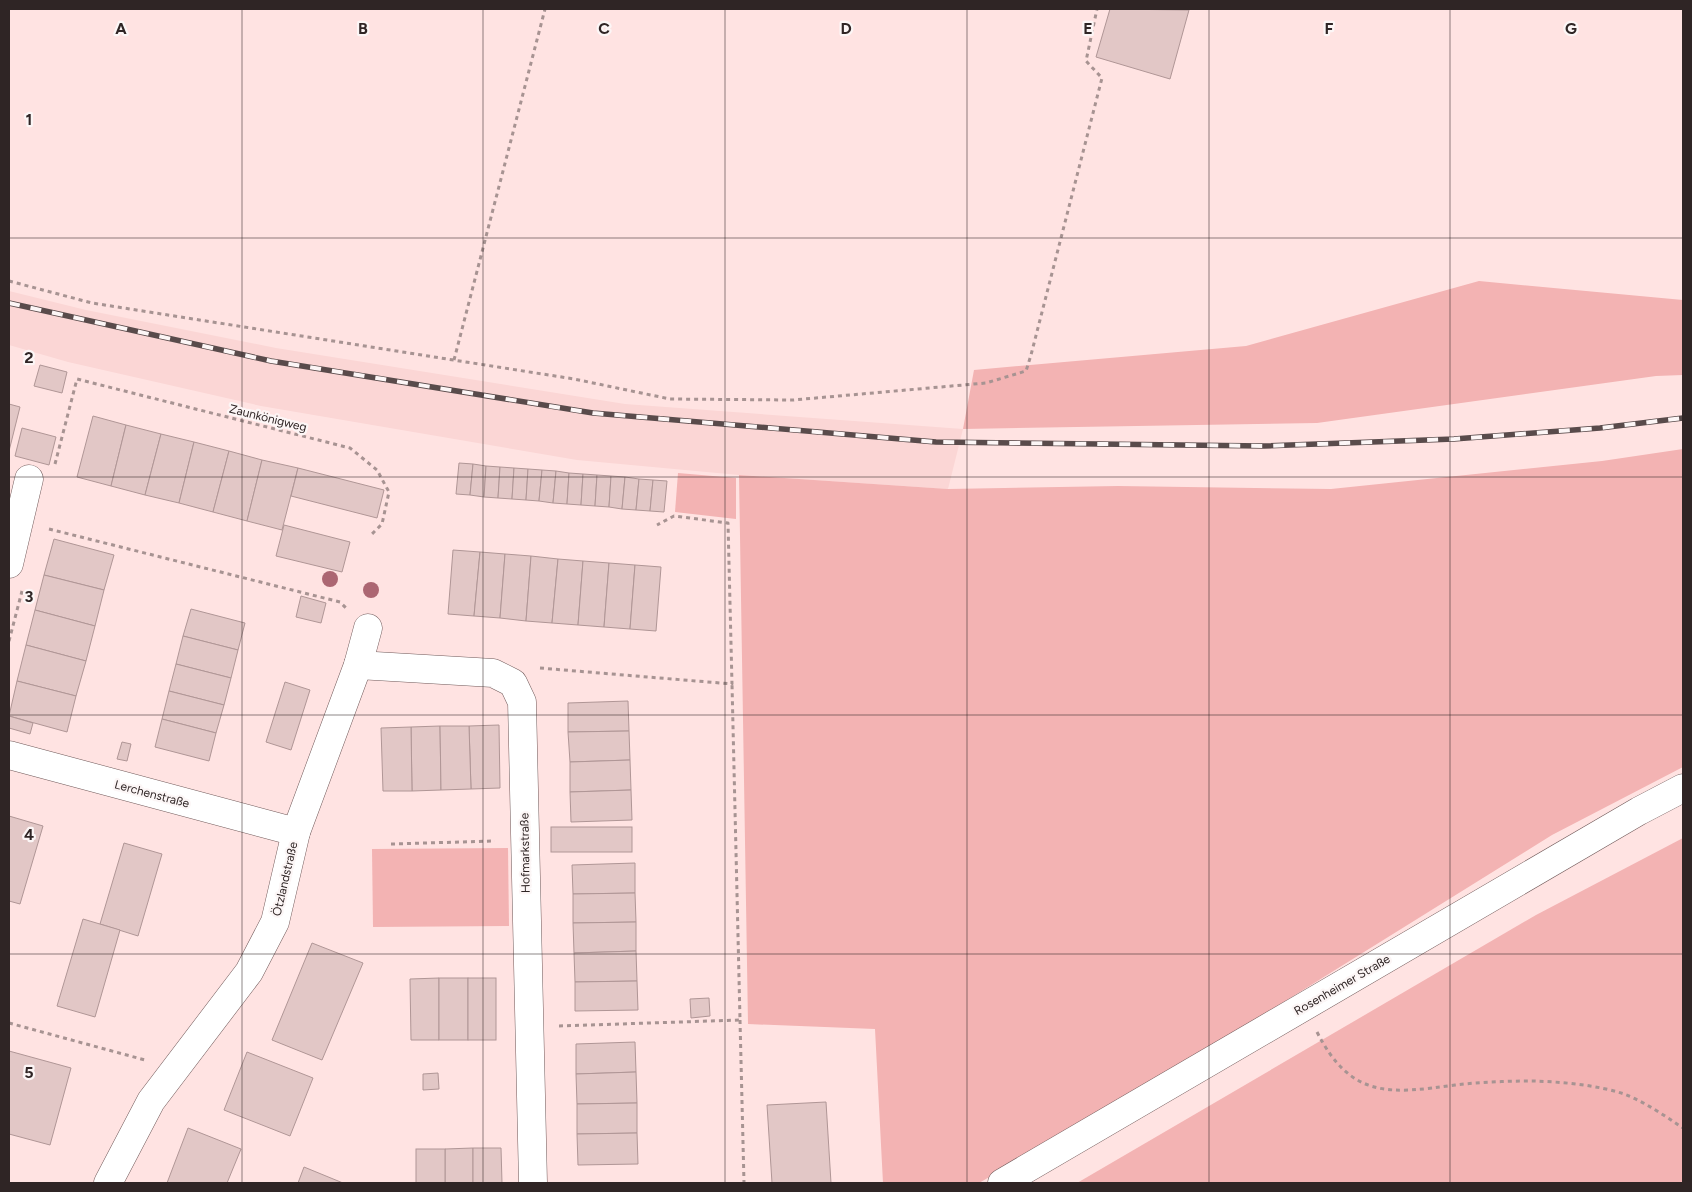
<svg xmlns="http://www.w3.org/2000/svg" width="1692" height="1192" font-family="Figtree,sans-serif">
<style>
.built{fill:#fbd6d5}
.green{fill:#f3b3b3}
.building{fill:#e2c7c6;stroke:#b09696}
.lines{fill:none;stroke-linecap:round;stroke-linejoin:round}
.minor-casing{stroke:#715a5a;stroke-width:29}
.path{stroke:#a79392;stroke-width:3;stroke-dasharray:4 4;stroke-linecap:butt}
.minor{stroke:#fff;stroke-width:28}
.rail-casing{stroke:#594b4b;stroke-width:5.5}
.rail{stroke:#fcf6f6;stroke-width:4;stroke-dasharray:11;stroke-linecap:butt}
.tree{fill:#ac6672}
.grid{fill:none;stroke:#2f2525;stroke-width:1;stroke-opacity:0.55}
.labels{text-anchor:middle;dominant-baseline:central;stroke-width:4.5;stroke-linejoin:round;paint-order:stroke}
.street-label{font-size:12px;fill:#2f2525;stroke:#fcf6f6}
.grid-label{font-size:16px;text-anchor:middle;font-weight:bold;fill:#2f2525;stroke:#fcf6f6;stroke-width:4.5;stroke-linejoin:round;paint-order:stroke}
</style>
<rect width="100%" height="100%" fill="#ffe3e2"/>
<polygon class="built" points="9,291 86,310 276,348 625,404 963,429 948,489 739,475 577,460 261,406 68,362 9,345"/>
<g class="green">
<polygon points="1479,281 1683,300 1683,375 1656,376 1317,423 963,429 974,370 1246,346"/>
<polygon points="1683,449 1683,767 1552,835 1200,1054 979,1183 883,1183 875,1029 748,1024 739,475 948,489 1118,486 1331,489 1602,461"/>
<polygon points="678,473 736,478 736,519 675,512"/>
<polygon points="1683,838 1683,1183 1077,1183 1536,915"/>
<polygon points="508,848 509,926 373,927 372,849"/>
</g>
<g class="building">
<polygon points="1110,9 1189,10 1170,79 1096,57"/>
<polygon points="40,365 67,372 62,393 34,386"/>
<polygon points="9,404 20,407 9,451"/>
<polygon points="93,416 126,425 111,486 77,477"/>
<polygon points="126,425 161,434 145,495 111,486"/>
<polygon points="22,428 56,437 49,465 15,456"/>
<polygon points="161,434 194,442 179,503 145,495"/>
<polygon points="194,442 229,451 213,512 179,503"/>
<polygon points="229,451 262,460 247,521 213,512"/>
<polygon points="262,460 298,468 282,530 247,521"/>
<polygon points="459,463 473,464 470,495 456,494"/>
<polygon points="473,464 486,466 484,497 470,495"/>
<polygon points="486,466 500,467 498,498 484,497"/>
<polygon points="500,467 514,468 512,499 498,498"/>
<polygon points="298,468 384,490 377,518 291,496"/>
<polygon points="514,468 528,469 526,500 512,499"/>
<polygon points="528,469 542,470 539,501 526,500"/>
<polygon points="542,470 556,471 553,503 539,501"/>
<polygon points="556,471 569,473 567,504 553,503"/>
<polygon points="569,473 583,474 581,505 567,504"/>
<polygon points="583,474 597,475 595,506 581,505"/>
<polygon points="597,475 611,476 609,507 595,506"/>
<polygon points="611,476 625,477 622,509 609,507"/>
<polygon points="625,477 639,479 636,510 622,509"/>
<polygon points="639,479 653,480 650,511 636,510"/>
<polygon points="653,480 667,481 664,512 650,511"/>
<polygon points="284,525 350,542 342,572 276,556"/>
<polygon points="54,539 114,555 104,590 44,575"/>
<polygon points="453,550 480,552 474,616 448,614"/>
<polygon points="480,552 505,554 500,618 474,616"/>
<polygon points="505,554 531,556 526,621 500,618"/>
<polygon points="531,556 558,559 552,623 526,621"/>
<polygon points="558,559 583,561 578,625 552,623"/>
<polygon points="583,561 609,563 604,627 578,625"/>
<polygon points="609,563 635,565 630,629 604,627"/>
<polygon points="635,565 661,567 656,631 630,629"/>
<polygon points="44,575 104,590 95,626 35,610"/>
<polygon points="301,596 326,603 321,623 296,617"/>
<polygon points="191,609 245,623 238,650 183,636"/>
<polygon points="35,610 95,626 86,661 26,645"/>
<polygon points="183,636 238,650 231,678 176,664"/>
<polygon points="26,645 86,661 76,696 17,681"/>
<polygon points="176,664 231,678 224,705 169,691"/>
<polygon points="17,681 76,696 67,732 9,716"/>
<polygon points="285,682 310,690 291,750 266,742"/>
<polygon points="169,691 224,705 216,733 162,719"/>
<polygon points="628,701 629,731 568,732 568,703"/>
<polygon points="9,716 33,723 30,734 9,728"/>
<polygon points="162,719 216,733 209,761 155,747"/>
<polygon points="499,725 500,788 471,789 469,726"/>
<polygon points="440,726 441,790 412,791 411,727"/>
<polygon points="440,726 469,726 471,789 441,790"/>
<polygon points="411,727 412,791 383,791 381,728"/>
<polygon points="629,731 630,760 570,762 568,732"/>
<polygon points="122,742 131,744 127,761 117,759"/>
<polygon points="630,760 631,790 570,792 570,762"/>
<polygon points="631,790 632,820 571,822 570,792"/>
<polygon points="9,816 43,826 20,904 9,901"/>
<rect x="551" y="827" width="81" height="25"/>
<polygon points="124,843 162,854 138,936 100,924"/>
<polygon points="635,863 635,893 573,894 572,865"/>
<polygon points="635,893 636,922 573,923 573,894"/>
<polygon points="83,919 120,930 95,1017 57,1006"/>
<polygon points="636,922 636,951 574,953 573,923"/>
<polygon points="312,943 363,963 322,1060 272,1040"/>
<polygon points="636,951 637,981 575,982 574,953"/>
<polygon points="439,978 439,1040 411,1040 410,979"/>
<rect x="439" y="978" width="29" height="62"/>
<rect x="468" y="978" width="28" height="62"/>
<polygon points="637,981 638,1010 575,1011 575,982"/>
<polygon points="709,998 710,1016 691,1018 690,999"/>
<polygon points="635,1042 636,1072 576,1074 576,1044"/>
<polygon points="9,1051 71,1068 50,1145 9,1134"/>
<polygon points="247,1052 313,1078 290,1136 224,1110"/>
<polygon points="636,1072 637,1103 577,1104 576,1074"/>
<polygon points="438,1073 439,1089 423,1090 423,1074"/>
<polygon points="826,1102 831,1183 772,1183 767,1105"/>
<polygon points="637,1103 637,1133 577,1134 577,1104"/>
<polygon points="188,1128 241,1149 227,1183 167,1183"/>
<polygon points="637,1133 638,1164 578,1165 577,1134"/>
<polygon points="473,1148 473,1183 445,1183 445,1149"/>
<polygon points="473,1148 501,1148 502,1183 473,1183"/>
<rect x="416" y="1149" width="29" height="34"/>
<polygon points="304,1167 343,1183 298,1183"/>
</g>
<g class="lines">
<g class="minor-casing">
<g id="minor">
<polyline points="9,564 29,479"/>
<polyline points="358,665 493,673 513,683 522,702 533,1183"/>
<polyline points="9,755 296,832"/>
<polyline points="108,1183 151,1101 249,972 275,922 296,832 358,665 368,628"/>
<polyline points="1002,1183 1639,811 1683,788"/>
</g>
</g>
<g class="path">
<polyline points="9,281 92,303 574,379 670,399 793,400 986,383 1026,371 1031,355 1102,78 1086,61 1097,9"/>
<polyline points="454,360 545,9"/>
<polyline points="55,464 77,379 350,448 377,470 389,492 382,524 371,535"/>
<polyline points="49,529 340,602 346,608"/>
<polyline points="9,641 22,591"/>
<polyline points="540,668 732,684 728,523 674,516 657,525"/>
<polyline points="391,844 495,841"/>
<polyline points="740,1020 744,1183"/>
<polyline points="9,1023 145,1060"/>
<polyline points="559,1026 740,1020 732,684"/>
<path d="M 1317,1032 C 1351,1099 1390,1094 1455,1085 C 1480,1082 1508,1081 1534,1081 C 1563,1082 1597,1085 1624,1094 C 1645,1102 1665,1116 1683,1128"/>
</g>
<use href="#minor" class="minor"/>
<g class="rail-casing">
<polyline id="rail" points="9,303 271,361 593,413 936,442 1264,446 1454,439 1600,428 1683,418"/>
</g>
<use href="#rail" class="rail"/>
</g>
<g class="tree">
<circle cx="330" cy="579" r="8"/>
<circle cx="371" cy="590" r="8"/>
</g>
<path class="grid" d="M 242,9 L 242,1183M 483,9 L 483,1183M 725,9 L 725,1183M 967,9 L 967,1183M 1209,9 L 1209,1183M 1450,9 L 1450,1183M 9,238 L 1683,238M 9,477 L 1683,477M 9,715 L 1683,715M 9,954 L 1683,954"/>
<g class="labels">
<g class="street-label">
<text transform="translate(268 418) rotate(14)">Zaunkönigweg</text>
<text transform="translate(152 794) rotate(15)">Lerchenstraße</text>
<text transform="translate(525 853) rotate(-91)">Hofmarkstraße</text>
<text transform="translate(285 879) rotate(-77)">Ötzlandstraße</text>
<text transform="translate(1342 985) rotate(-30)">Rosenheimer Straße</text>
</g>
</g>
<g class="grid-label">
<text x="121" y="34">A</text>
<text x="363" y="34">B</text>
<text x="604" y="34">C</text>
<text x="846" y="34">D</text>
<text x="1088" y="34">E</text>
<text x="1329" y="34">F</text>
<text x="1571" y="34">G</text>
<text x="29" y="125">1</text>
<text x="29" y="363">2</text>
<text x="29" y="602">3</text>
<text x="29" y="840">4</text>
<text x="29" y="1078">5</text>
</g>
<rect width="1692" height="1192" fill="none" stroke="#2f2525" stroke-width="20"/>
</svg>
